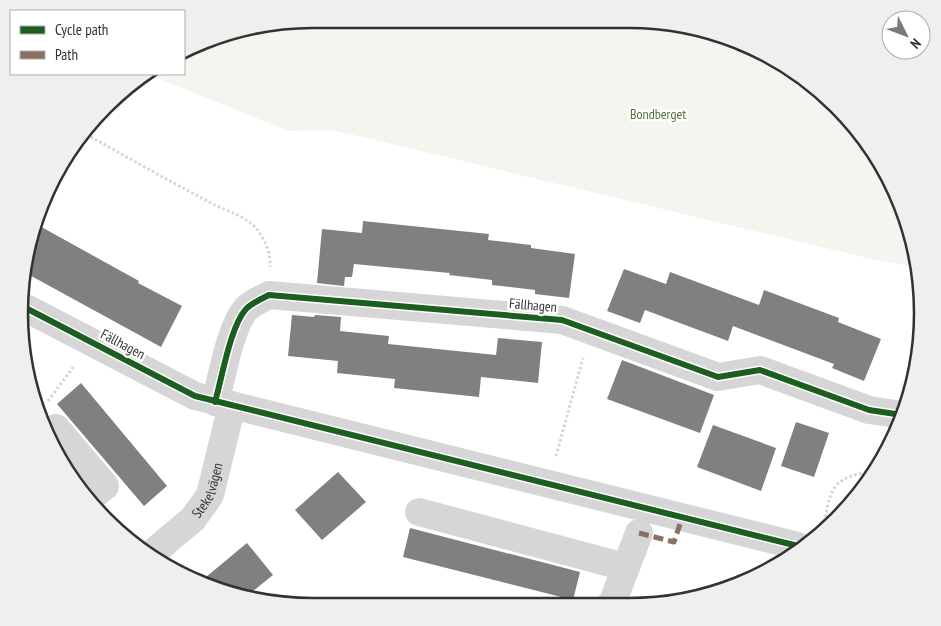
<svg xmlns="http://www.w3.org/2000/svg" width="941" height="626" font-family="'PT Sans Narrow',sans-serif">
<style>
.green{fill:#f2f6ee}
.building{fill:#808080}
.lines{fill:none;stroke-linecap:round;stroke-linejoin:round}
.path{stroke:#d6d6d6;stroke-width:3;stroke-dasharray:2.5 2.5;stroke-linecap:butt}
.minor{stroke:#d6d6d6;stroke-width:28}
.quiet{stroke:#8d6e63;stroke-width:5;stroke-dasharray:10 5;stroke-linecap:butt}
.cycleway-casing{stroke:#fff;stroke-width:9}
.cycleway{stroke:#1b5e20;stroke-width:6}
.labels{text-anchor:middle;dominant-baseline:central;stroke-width:5;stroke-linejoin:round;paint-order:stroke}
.park-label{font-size:14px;fill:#55723b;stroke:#fff}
.street-label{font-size:14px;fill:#323232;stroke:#fff}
.rim{fill:none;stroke:#323232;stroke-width:2.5}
</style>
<rect width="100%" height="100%" fill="#fff"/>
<polygon class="green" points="313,19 667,21 758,49 822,92 892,183 914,267 872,259 333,130 288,131 148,74 184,74 184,52 219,34"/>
<g class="building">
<polygon points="363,221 489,234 488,240 531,245 531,248 575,254 569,298 535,294 535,290 492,285 492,280 449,275 450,273 354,264 352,277 345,277 344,286 317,283 322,229 362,233"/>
<polygon points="36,224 139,281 138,283 182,306 161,347 24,272"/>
<polygon points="624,269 666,284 670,272 759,305 764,290 839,318 838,322 881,339 864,381 832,368 834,364 733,326 728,341 645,310 640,323 607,311"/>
<polygon points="292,315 314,317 315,315 341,317 340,331 389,336 388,344 496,355 498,338 542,342 538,383 481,377 479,397 394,388 395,379 337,373 338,361 288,356"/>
<polygon points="622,360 714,395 700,433 607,399"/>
<polygon points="81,383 167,486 144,506 57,404"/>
<polygon points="796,422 829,433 814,477 781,466"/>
<polygon points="713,425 776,448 761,491 697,467"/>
<polygon points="338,472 366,502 322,540 295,510"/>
<polygon points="410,528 580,572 573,600 403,557"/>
<polygon points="247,543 273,575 247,596 200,582"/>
</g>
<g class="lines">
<g class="path">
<path d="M 82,132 C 125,156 169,181 213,204 C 227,211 245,216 256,228 C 265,239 271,254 270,267"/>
<polyline points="48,401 74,366"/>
<polyline points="556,456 583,358"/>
<path d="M 823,527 C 831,492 829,478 869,472"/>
</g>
<g class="minor">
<polyline points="20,305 195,396 798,546"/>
<path d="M 215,402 C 222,378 230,327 246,309 C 252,303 261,299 269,295 L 562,320 L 718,377 L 760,370 L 869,410 L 902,415"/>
<polyline points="48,435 56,428 105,486 90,498"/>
<polyline points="419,512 625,567"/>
<path id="s1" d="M 150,555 L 193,519 L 210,495 L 232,405"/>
<polyline points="609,606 612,604 639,533"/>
</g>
<polyline class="quiet" points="639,533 674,542 682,518"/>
<g class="cycleway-casing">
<g id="cycleway">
<polyline points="20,305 195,396 798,546"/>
<path d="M 215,402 C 222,378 230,327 246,309 C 252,303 261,299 269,295 L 562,320 L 718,377 L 760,370 L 869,410 L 902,415"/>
</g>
</g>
<use href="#cycleway" class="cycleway"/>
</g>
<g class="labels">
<g class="park-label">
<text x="658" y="114">Bondberget</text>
</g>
<g class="street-label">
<text transform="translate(533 305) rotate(5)">Fällhagen</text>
<text transform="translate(123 344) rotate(28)">Fällhagen</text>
<text stroke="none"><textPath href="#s1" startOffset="89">Stekelvägen</textPath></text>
</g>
</g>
<path d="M0 0H941V626H0ZM313 28H629A285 285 0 0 1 914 313V313A285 285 0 0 1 629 598H313A285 285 0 0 1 28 313V313A285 285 0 0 1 313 28Z" fill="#efefef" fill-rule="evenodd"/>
<path class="rim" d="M313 28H629A285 285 0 0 1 914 313V313A285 285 0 0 1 629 598H313A285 285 0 0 1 28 313V313A285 285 0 0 1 313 28Z"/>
<rect x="10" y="10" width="175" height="65" fill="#ffffff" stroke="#adadad"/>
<rect x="20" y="26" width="25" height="8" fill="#1b5e20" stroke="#adadad"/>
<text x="55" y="35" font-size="15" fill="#323232">Cycle path</text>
<rect x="20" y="51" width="25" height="8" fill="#8d6e63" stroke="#adadad"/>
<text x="55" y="60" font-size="15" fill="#323232">Path</text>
<g transform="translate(906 35) rotate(132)"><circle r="24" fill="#ffffff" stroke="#adadad"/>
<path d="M0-4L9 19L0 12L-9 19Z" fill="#7a7a7a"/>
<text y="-8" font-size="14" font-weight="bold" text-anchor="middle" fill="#323232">N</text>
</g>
</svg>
